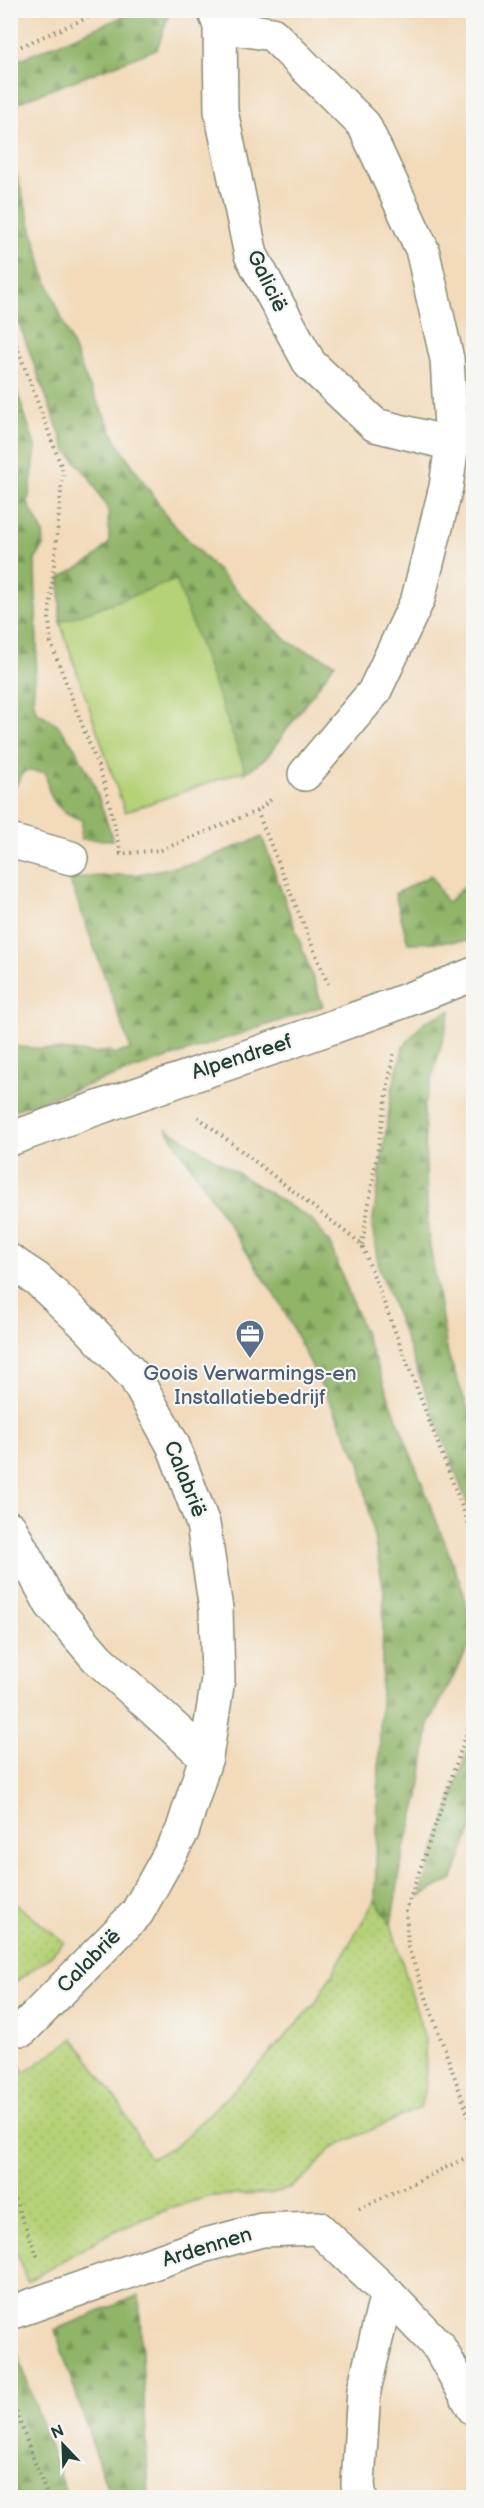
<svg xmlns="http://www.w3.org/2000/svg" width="484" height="2508" font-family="'Balsamiq Sans',sans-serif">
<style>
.grass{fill:url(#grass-dots);stroke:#6a8856;stroke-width:1.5}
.forest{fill:url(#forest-firs);stroke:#58784e;stroke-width:1.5}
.pitch{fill:#b6d277;stroke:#6a8856;stroke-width:1.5}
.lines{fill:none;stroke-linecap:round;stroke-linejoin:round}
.street-casing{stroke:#888c77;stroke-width:36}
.path{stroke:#888c77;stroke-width:4;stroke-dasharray:1.5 4.5;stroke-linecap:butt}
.street{stroke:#fff;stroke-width:33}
.labels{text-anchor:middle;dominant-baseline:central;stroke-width:4.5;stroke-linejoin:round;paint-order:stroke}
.street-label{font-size:21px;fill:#1f3d34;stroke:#f6f6f2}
.service-label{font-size:21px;fill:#4e5e75;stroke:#f6f6f2}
</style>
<defs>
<pattern id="grass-dots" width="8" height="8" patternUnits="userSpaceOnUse" patternTransform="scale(1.5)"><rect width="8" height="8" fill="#b6d277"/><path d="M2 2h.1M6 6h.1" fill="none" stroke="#9cb568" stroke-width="1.8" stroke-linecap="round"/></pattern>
<pattern id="forest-firs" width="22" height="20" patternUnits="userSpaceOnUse" patternTransform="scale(1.5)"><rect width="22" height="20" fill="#90b468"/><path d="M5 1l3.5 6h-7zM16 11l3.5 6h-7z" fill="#759456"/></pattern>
</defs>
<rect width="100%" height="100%" fill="#f6f6f2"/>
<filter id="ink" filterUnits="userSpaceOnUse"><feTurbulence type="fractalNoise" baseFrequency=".0167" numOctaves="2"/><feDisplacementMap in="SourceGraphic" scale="12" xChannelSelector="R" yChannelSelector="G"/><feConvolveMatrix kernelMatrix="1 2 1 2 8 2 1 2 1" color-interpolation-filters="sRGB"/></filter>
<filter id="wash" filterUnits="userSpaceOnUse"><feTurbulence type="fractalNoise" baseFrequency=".008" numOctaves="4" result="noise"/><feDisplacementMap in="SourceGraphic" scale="24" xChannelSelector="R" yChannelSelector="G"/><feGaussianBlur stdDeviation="1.35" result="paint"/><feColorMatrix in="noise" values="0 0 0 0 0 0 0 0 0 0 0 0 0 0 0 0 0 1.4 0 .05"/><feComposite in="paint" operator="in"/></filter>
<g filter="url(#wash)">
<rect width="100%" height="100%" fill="#f2daba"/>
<g class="grass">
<polygon points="11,1900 64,1942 46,1960 11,1985"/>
<polygon points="375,1900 391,1924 425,2040 426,2083 420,2108 331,2148 313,2170 291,2188 269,2194 212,2196 173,2207 106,2235 27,2282 11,2236 10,2050 24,2073 74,2038 120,2105 150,2159 177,2145 256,2068 314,2005"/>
</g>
<g class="forest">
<polygon points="139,10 164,11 168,17 157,49 11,105 11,63"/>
<polygon points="10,151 45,276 85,377 120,447 171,522 261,616 290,643 335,663 267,757 244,774 245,770 176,580 60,622 60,578 92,560 109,543 108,510 89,477 66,450 11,302"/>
<path d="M 10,370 L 36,449 L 28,503 L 43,533 L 44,546 L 35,560 L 37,650 L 33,700 L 36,711 L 57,724 L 75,748 L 93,782 L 113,840 L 81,839 L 82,820 C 57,811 47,799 46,772 L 24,771 L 11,794 L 10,626 L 13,562 L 10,513 Z"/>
<polygon points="262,837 323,1006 11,1111 11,1046 93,1053 111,1051 113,1055 131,1049 69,878 139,874 194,863"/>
<polygon points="431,875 447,903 473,878 473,941 408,943 395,894"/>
<polygon points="451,1010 424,1107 428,1233 448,1355 473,1422 473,1519 379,1268 372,1226 392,1090 403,1047 424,1022"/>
<polygon points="166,1128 312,1220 330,1244 463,1590 469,1617 470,1644 429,1724 419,1796 404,1850 391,1924 375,1900 384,1591 360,1462 280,1303"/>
<polygon points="473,1734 473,1824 453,1879 420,1896"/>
<polygon points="139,2295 149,2497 110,2497 55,2330"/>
<polygon points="15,2346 67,2497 19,2497 11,2472 10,2349"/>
</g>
<polygon class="pitch" points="176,580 245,770 125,812 60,622"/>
</g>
<g filter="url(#ink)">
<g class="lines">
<g class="street-casing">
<g id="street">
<polyline points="214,10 220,26 221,111 251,255 310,364 375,425 452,444"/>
<polyline points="220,26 272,34 364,125 422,249 447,359 452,444 446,487 418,599 374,692 305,774"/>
<polyline points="10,841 71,858"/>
<path d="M 10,1139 C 164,1083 321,1035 474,974"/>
<polyline points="10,1261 37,1279 88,1327 135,1377 173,1445 203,1524 216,1609 218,1679 206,1757 182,1832 137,1913 23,2029"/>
<polyline points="10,1528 51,1604 97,1658 206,1757"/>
<polyline points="387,2293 439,2347 474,2409"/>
<polyline points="10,2313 202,2246 262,2230 318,2228 387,2293 364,2390 358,2484 360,2498"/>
</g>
</g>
<g class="path">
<polyline points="10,51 105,10"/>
<polyline points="10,328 63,471 49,618 51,643 105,785 121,854"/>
<polyline points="257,811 328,984"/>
<polyline points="119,854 161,850 257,811 273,798"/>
<polyline points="198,1117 362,1245 474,1538"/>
<polyline points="362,1245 394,1051"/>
<polyline points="474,1712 406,1910 408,1947 474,2131"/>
<polyline points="10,2188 38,2258"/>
<polyline points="359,2209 474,2154"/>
<polyline points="10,2395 48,2498"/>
</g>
<use href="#street" class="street"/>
</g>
</g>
<defs>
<g id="office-pin" transform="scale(1.5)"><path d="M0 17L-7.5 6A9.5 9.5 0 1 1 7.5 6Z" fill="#5c6f8a" stroke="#f6f6f2"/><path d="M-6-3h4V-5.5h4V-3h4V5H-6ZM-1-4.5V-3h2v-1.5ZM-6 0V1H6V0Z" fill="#fff"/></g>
</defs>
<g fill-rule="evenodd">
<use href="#office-pin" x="250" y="1334"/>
</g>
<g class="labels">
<g class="street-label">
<text transform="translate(267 281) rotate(64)">Galicië</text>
<text transform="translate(242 1057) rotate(-18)">Alpendreef</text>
<text transform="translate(185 1479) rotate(68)">Calabrië</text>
<text transform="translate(89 1961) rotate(-45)">Calabrië</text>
<text transform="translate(207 2247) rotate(-17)">Ardennen</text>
</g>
<g class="service-label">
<text x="250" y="1373">Goois Verwarmings-en<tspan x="250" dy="24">Installatiebedrijf</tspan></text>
</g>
</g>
<rect width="484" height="2508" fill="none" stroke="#f6f6f2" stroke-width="36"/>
<g transform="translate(63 2445) rotate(337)" stroke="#f6f6f2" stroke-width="4.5" paint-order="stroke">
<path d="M0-4.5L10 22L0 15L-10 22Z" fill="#1f3d34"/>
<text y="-9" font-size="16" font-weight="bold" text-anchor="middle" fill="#1f3d34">N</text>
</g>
</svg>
